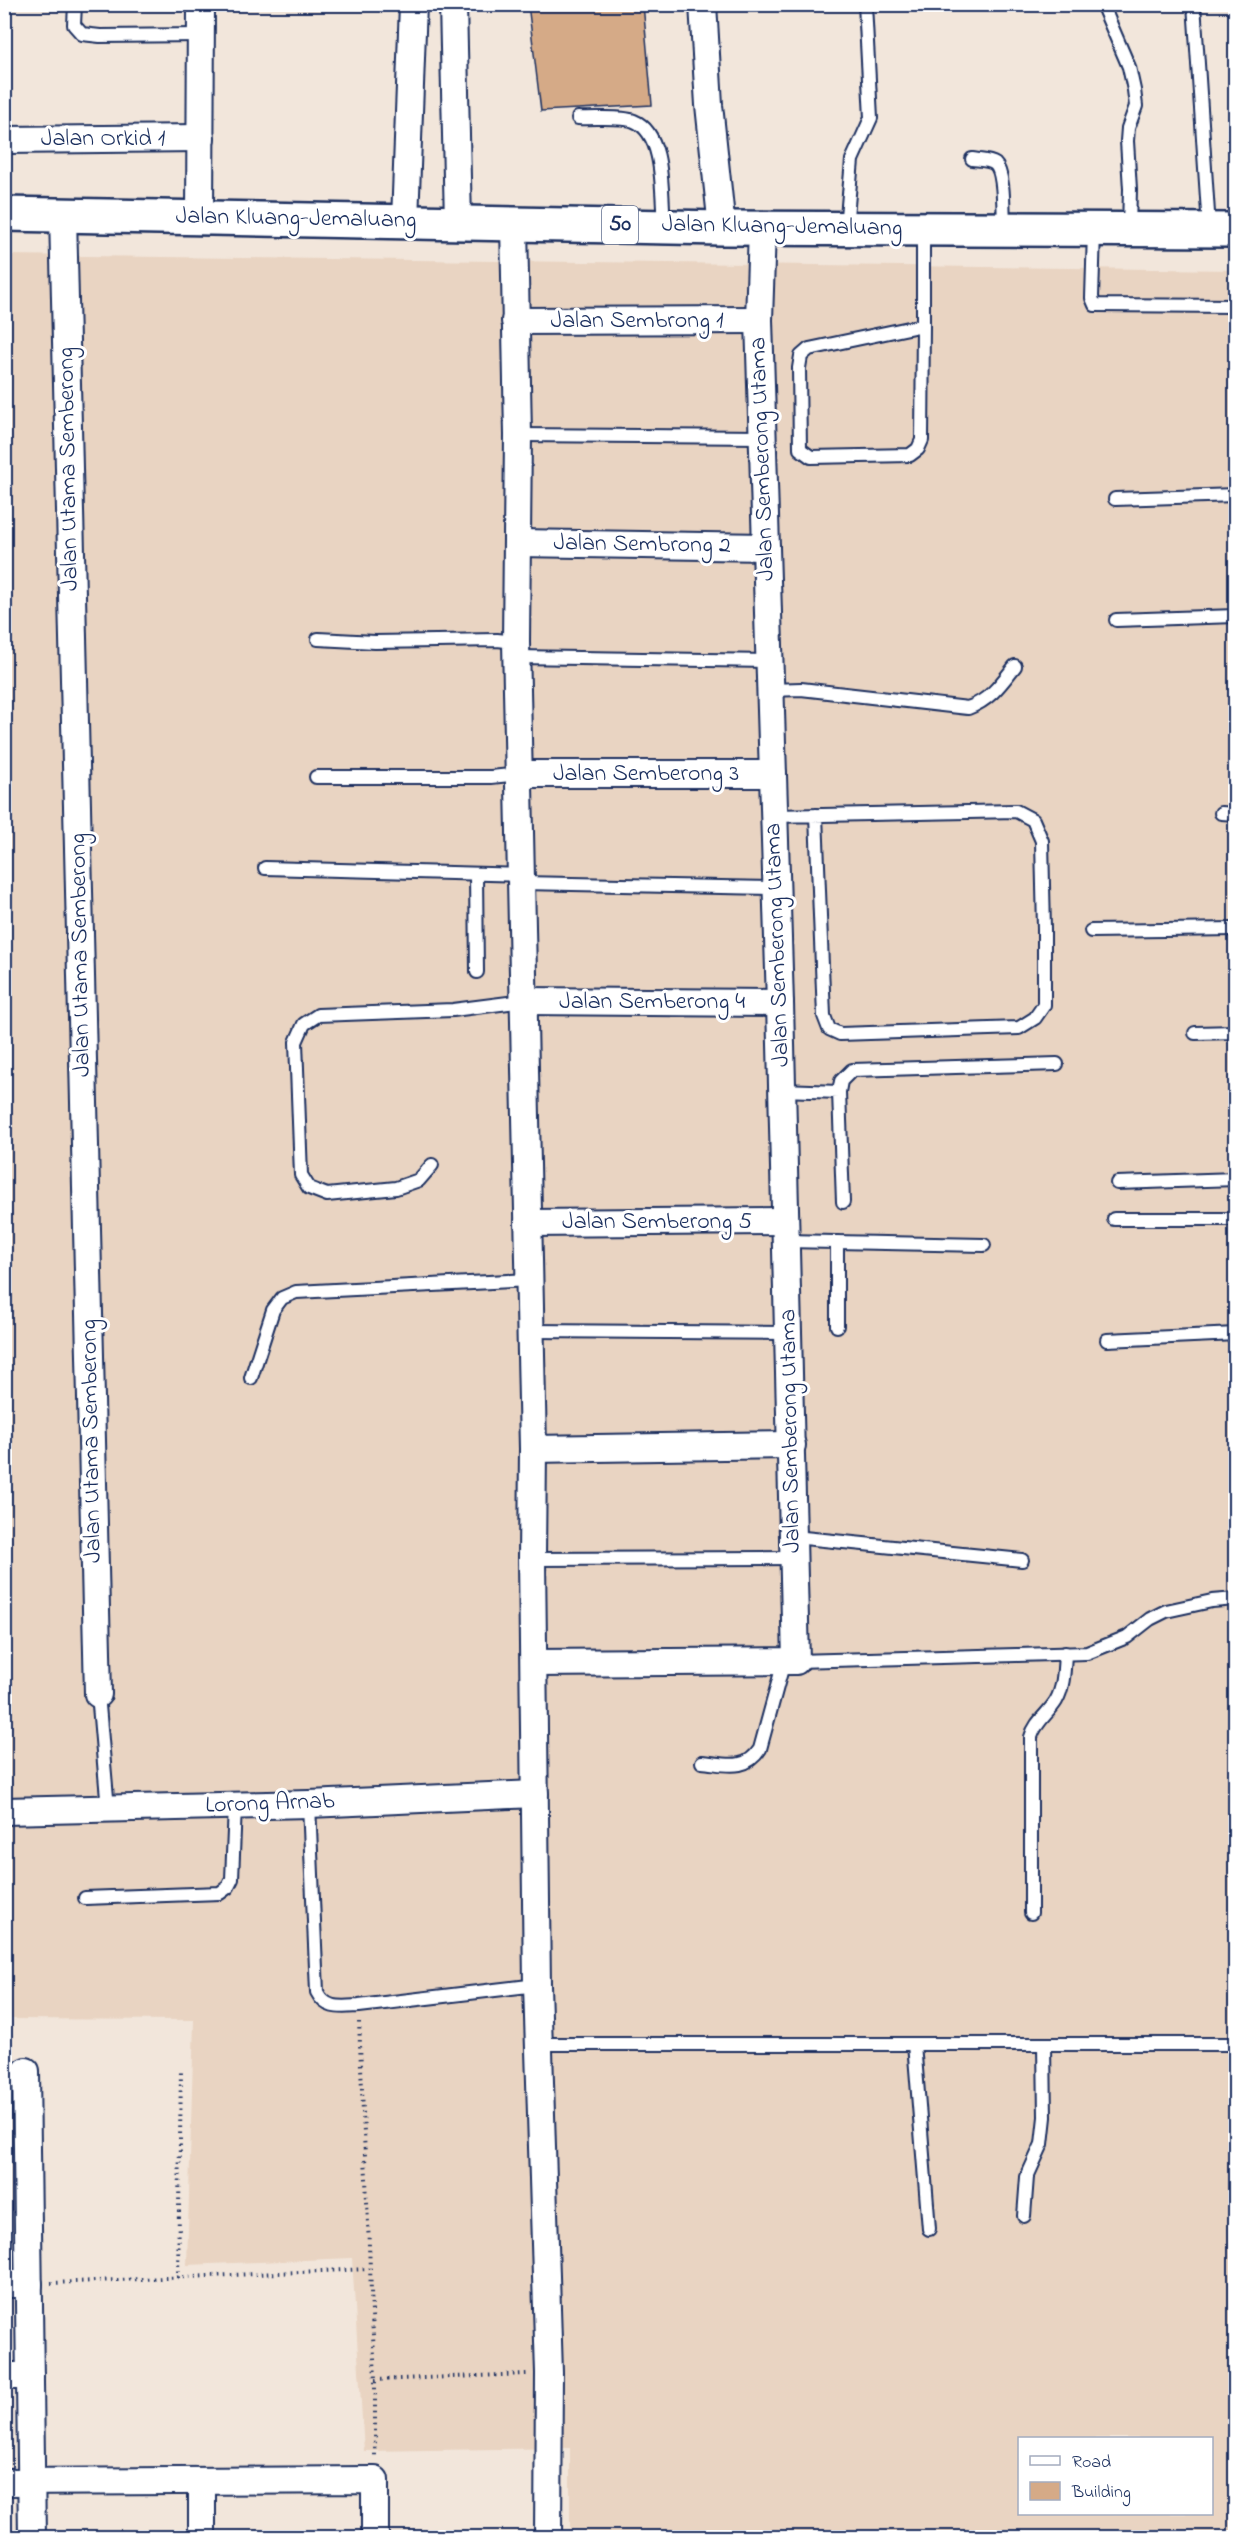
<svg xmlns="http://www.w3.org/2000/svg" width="1240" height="2542" font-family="'Indie Flower',sans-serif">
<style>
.built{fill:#e9d4c2;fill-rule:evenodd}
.building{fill:#d5aa87;stroke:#1b2f5e;stroke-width:1.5}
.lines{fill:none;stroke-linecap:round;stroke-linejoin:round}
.lane-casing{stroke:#1b2f5e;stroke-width:16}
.street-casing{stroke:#1b2f5e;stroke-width:30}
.highway-casing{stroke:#1b2f5e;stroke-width:38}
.path{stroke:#1b2f5e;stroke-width:4;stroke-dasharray:1.5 4.5;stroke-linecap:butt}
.lane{stroke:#fff;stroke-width:12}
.street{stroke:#fff;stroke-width:26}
.highway{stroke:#fff;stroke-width:33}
.labels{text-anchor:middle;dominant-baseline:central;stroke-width:6;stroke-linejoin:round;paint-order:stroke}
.shield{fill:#fff;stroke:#5f6d8e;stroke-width:1.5}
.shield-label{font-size:22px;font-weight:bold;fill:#1b2f5e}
.street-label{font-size:24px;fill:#1b2f5e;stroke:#fff}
</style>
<rect width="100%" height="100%" fill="#f2e6db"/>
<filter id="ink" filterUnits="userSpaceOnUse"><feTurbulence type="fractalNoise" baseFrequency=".0167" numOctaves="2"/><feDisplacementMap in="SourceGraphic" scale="12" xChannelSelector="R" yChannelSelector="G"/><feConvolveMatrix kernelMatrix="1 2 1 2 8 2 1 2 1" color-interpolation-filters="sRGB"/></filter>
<g filter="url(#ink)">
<path class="built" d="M 5,255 L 1235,270 L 1235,2537 L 570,2537 L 570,2448 L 364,2451 L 352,2258 L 187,2265 L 194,2020 L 5,2019 ZM 1020,2438 L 1212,2438 L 1212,2514 L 1020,2514 Z"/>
<polygon class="building" points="528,4 643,4 652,105 541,111"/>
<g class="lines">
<g class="lane-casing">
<g id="lane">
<polyline points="75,4 74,25 82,34 100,36 201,35"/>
<polyline points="1102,4 1129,67 1134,90 1136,106 1128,128 1127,141 1130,189 1129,229"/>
<polyline points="1194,4 1209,228"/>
<path d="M 578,118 C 593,119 621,116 634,121 C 666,134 661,196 664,225"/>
<path d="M 972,159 C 979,160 990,160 995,164 C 1005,173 1003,213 1004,226"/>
<polyline points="846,228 852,160 871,118 865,4"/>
<polyline points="923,231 923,325 809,349 801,356 799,368 800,449 811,457 910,455 918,449 922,440 923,325"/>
<polyline points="1094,231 1092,298 1095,305 1236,306"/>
<polyline points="518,435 763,437"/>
<polyline points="1115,499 1236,495"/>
<polyline points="1116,620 1236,616"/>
<polyline points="318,639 375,642 497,640 516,642"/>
<polyline points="517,657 769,661"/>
<path d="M 770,690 L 801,689 L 968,708 C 990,700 1001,684 1015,666"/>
<polyline points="316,777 491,777 519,774"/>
<polyline points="1221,813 1236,814"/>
<polyline points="774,816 1016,811 1033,820 1042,841 1044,929 1044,1005 1035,1018 1019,1028 840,1034 829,1029 824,1016 816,815"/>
<polyline points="265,868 522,875"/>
<polyline points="476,874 477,972"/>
<polyline points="522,883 776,888"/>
<polyline points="1091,931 1236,929"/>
<polyline points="1195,1033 1236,1032"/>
<polyline points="782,1090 839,1092 843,1202"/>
<polyline points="839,1092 841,1081 852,1070 1057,1064"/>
<polyline points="432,1165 419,1180 396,1188 327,1195 309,1188 301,1175 296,1042 304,1024 318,1015 453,1010 524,1001"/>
<polyline points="1117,1183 1236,1179"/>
<polyline points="1114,1219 1236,1219"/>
<polyline points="786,1241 984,1245"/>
<polyline points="837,1242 837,1326"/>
<polyline points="530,1331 789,1333"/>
<polyline points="1107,1340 1236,1334"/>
<polyline points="251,1378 273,1310 282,1298 296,1292 529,1280"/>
<polyline points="794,1537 1022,1560"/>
<polyline points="532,1559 795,1558"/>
<polyline points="796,1661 1087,1653 1127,1637 1150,1619 1166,1611 1212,1601 1236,1599"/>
<polyline points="98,1694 108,1809"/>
<path d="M 702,1762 C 726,1764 745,1772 760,1749 L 784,1661"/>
<path d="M 309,1804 L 317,1992 C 326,2010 340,2007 359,2006 L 537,1985"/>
<polyline points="85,1898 220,1893 228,1887 232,1879 235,1806"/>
<path d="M 1031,1913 L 1031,1737 C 1035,1722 1048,1714 1056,1701 C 1064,1687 1064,1669 1065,1653"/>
<polyline points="541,2044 1236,2044"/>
<polyline points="914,2044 929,2229"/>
<polyline points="1024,2216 1027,2177 1042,2144 1045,2117 1044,2044"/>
</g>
</g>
<g class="street-casing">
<g id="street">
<polyline points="453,4 458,222"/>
<polyline points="703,4 709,105 722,228"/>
<polyline points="4,140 201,138"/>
<polyline points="63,215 98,1694"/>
<polyline points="200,217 201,4"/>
<polyline points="405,221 413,4"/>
<polyline points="514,223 518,435 516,642 533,1449 532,1559 537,1985 549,2373 548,2538"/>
<polyline points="515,321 759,320"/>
<polyline points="518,543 766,547"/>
<polyline points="519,774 773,774"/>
<polyline points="524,1001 780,1003"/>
<polyline points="528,1223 785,1221"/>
<polyline points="533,1449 792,1445"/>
<polyline points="534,1663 796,1661 780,1003 759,320 762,229"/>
<polyline points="4,1811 309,1804 535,1794"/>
<polyline points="26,2071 32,2538"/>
<polyline points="4,2284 29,2284"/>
<polyline points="4,2376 30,2376"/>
<polyline points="4,2482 375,2480 375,2538"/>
<polyline points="202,2538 202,2481"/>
</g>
</g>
<g class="highway-casing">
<polyline id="highway" points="4,214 722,228 1236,230"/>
</g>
<g class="path">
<polyline points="359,2022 375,2380 375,2458"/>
<polyline points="178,2278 181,2070"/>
<polyline points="51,2283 368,2269"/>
<polyline points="375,2380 527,2374"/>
</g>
<use href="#lane" class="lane"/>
<use href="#street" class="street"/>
<use href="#highway" class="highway"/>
</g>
</g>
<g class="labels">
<rect class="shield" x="602" y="206" width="36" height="38" rx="4.5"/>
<g class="shield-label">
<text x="620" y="225">50</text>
</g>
<g class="street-label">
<text x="103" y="139">Jalan Orkid 1</text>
<text transform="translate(296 219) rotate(1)">Jalan Kluang-Jemaluang</text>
<text transform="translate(782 227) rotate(1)">Jalan Kluang-Jemaluang</text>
<text x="637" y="321">Jalan Sembrong 1</text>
<text transform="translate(763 459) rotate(-92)">Jalan Semberong Utama</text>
<text transform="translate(69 469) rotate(-91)">Jalan Utama Semberong</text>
<text transform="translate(642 545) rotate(1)">Jalan Sembrong 2</text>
<text x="646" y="774">Jalan Semberong 3</text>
<text transform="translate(778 945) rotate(-92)">Jalan Semberong Utama</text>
<text transform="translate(81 955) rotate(-91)">Jalan Utama Semberong</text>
<text x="652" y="1002">Jalan Semberong 4</text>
<text x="657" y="1222">Jalan Semberong 5</text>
<text transform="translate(791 1431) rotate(-91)">Jalan Semberong Utama</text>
<text transform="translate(92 1441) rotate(-91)">Jalan Utama Semberong</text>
<text transform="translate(270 1804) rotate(-2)">Lorong Arnab</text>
</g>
</g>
<rect width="1240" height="2542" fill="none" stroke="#fff" stroke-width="24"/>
<rect x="12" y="12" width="1216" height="2518" fill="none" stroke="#1b2f5e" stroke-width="2" filter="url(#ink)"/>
<rect x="1018" y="2437" width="195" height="78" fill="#ffffff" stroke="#a4acbf" stroke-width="1.5"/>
<rect x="1030" y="2456" width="30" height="9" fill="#ffffff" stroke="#a4acbf" stroke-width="1.5"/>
<text x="1072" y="2467" font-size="18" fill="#1b2f5e">Road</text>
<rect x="1030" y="2482" width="30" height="18" fill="#d5aa87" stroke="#a4acbf" stroke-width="1.5"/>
<text x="1072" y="2497" font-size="18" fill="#1b2f5e">Building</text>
</svg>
